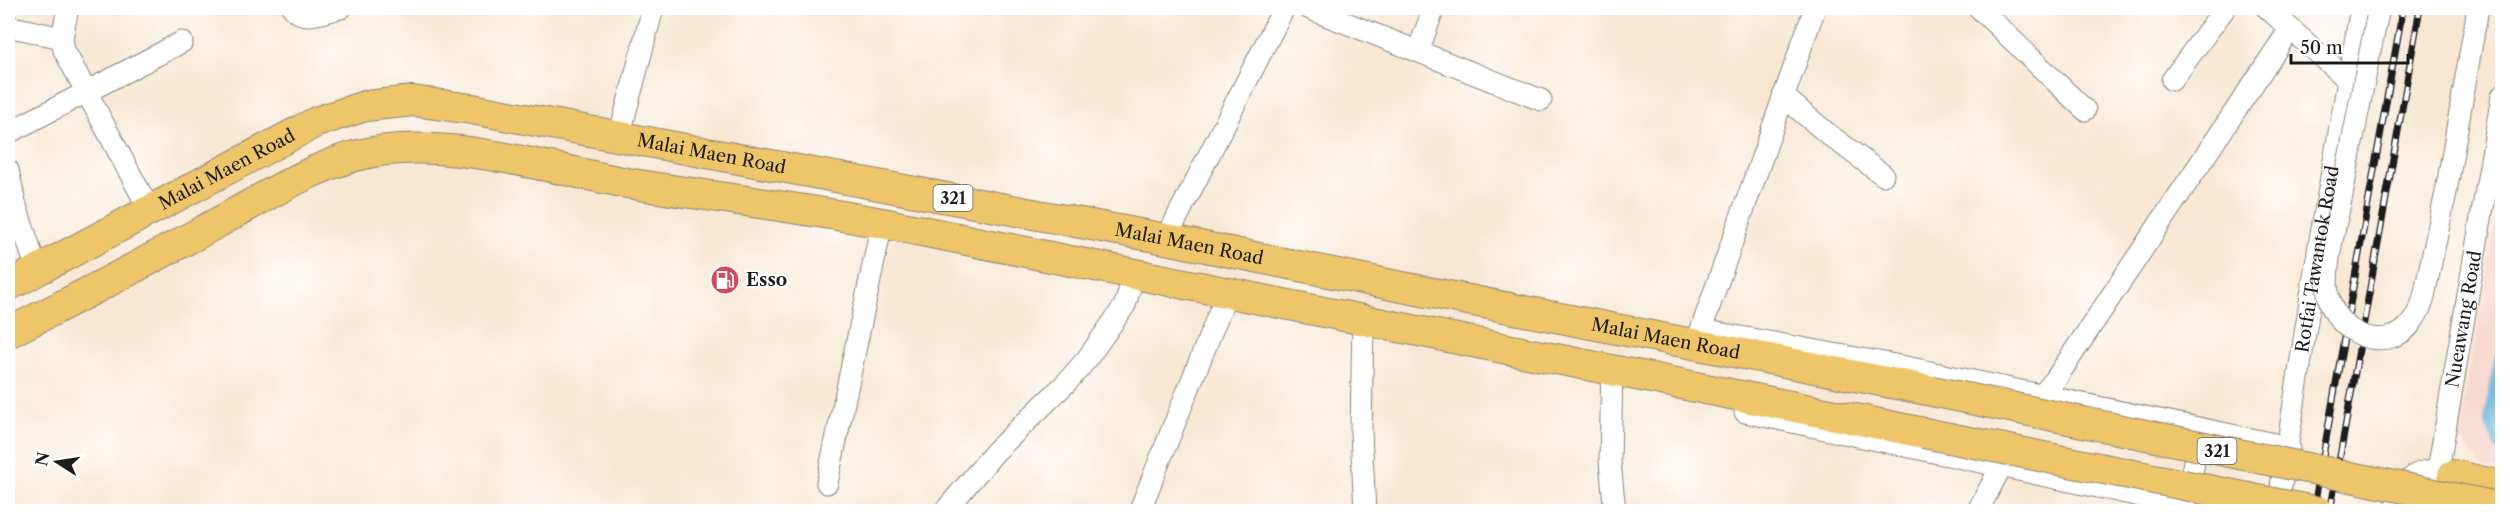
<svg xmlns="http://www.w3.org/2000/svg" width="2510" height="519" font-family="'Libre Caslon Text',serif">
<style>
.built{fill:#f6d2c4}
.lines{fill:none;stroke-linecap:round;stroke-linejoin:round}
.canal{stroke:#59add5;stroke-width:16}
.minor-casing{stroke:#8a8278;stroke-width:23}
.highway-casing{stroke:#8a8278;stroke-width:32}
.minor{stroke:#fff;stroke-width:21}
.highway{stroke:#eec569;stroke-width:30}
.rail-casing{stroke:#1c1c1c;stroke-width:7}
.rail{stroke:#fff;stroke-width:4.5;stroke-dasharray:14;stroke-linecap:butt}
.minor-bridge-casing{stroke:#8a8278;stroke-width:23;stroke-linecap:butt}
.highway-bridge-casing{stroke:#8a8278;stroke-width:32;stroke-linecap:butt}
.minor-bridge{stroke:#fff;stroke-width:21}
.highway-bridge{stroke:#eec569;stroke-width:30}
.labels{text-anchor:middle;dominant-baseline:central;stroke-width:4.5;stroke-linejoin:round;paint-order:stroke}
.shield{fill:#fff;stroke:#606060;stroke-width:1.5}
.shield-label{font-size:16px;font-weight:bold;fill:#1c1c1c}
.street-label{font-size:18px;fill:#1c1c1c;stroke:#fff}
.poi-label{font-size:18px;font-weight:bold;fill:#1c1c1c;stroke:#fff;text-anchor:start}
</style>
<rect width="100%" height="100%" fill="#fff"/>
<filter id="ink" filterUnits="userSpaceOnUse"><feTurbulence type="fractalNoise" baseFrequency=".0167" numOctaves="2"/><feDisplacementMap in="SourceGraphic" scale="12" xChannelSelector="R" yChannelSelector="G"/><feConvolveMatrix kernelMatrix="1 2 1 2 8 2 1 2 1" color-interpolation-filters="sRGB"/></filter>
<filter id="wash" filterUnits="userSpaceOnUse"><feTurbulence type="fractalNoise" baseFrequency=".008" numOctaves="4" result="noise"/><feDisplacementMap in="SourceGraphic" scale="24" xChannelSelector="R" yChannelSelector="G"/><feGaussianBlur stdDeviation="1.35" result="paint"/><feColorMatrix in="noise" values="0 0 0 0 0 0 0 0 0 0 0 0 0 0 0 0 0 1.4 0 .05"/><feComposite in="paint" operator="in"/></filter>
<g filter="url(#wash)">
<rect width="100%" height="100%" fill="#f7e7d3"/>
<polygon class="built" points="2502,188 2502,471 2483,468 2458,436"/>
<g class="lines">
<polyline class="canal" points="2502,361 2492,420 2502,445"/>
</g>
</g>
<g filter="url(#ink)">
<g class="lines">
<g class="minor-casing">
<g id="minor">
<polyline points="68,8 62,38 64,50 149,209"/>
<path d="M 293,8 C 304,22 326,11 341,8"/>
<polyline points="1308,8 1541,100"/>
<polyline points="1979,8 2085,110"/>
<polyline points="2267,8 2347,79"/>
<polyline points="8,26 62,38"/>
<polyline points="1418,51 1434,8"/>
<polyline points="2172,80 2225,8"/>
<polyline points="1783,96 1828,134 1883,175"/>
<polyline points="8,133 182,42"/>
<polyline points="619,137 653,8"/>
<polyline points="8,170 15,203 37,270"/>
<polyline points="1166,239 1284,8"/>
<polyline points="1363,319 1361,432 1365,512"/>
<polyline points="1701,330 1906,367 2289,447"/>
<polyline points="1697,341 1815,8"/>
<polyline points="1612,369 1610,462 1615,512"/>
<polyline points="2042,395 2055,380 2290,29"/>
<polyline points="1745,412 2216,512"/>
<path id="s1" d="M 2438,470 L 2502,96"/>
<polyline points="827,483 882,223"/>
<polyline points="2191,499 2188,490 2196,453 2209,437"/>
<polyline points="944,512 995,452 1067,382 1087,359 1125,305 1134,274"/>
<polyline points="1139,512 1227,293"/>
<polyline points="1977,512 2001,467"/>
<path id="s2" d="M 2277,512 L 2318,251 L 2361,8"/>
<path d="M 2395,512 C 2401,480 2418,463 2451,474"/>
</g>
</g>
<g class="highway-casing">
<g id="highway">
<path id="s3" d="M 8,286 L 316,122 L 365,106 L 413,101 L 472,109 L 1166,239 L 1392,285 L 1932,391"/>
<path d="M 8,333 C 78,298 148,261 217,223 C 262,199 306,170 355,156 C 440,132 554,171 639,185 C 720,198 802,208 882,223 L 1924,433"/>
<polyline points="2453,475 2502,486"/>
</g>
</g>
<use href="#minor" class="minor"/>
<use href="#highway" class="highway"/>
<g class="rail-casing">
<g id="rail">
<polyline points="2313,512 2403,8"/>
<polyline points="2330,512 2420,8"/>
</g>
</g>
<use href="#rail" class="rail"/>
<g class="minor-bridge-casing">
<path id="minor-bridge" d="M 2379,8 C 2366,70 2354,133 2342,195 C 2336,224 2324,265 2328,294 C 2333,323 2362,345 2392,337 C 2409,332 2417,316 2423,301 L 2446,192 L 2478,8"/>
</g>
<g class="highway-bridge-casing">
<g id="highway-bridge">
<polyline points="1932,391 2502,508"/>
<polyline points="1924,433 2319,512"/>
</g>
</g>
<use href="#minor-bridge" class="minor-bridge"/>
<use href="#highway-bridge" class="highway-bridge"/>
</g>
</g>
<defs>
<g id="fuel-disc" transform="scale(1.5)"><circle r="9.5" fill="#d1495b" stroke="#fff"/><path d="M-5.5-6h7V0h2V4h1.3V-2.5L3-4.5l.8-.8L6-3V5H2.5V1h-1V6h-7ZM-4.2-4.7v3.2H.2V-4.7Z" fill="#fff"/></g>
</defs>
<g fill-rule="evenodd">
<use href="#fuel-disc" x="725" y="280"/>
</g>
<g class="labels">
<g class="shield">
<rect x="933.5" y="185" width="39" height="26" rx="4.5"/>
<rect x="2197.5" y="438" width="39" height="26" rx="4.5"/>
</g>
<g class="shield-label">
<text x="953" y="198">321</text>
<text x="2217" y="451">321</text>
</g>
<g class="street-label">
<text stroke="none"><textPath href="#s3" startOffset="752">Malai Maen Road</textPath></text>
<text stroke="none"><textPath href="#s3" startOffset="248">Malai Maen Road</textPath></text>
<text stroke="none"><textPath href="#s3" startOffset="1238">Malai Maen Road</textPath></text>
<text stroke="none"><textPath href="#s2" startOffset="256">Rotfai Tawantok Road</textPath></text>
<text stroke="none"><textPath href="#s1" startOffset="153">Nueawang Road</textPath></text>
<text stroke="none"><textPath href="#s3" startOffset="1724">Malai Maen Road</textPath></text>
</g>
<g class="poi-label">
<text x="746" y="280">Esso</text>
</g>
</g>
<rect width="2510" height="519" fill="none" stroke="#fff" stroke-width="30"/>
<g transform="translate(57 462) rotate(282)" stroke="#ffffff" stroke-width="4.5" paint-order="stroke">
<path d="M0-4.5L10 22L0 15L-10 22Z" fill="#1c1c1c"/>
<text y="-9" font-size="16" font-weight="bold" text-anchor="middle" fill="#1c1c1c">N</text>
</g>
<path d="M2291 54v9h117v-9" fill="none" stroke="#1c1c1c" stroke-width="3"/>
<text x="2300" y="54" font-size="18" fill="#1c1c1c" stroke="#ffffff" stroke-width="4.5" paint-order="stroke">50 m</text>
</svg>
